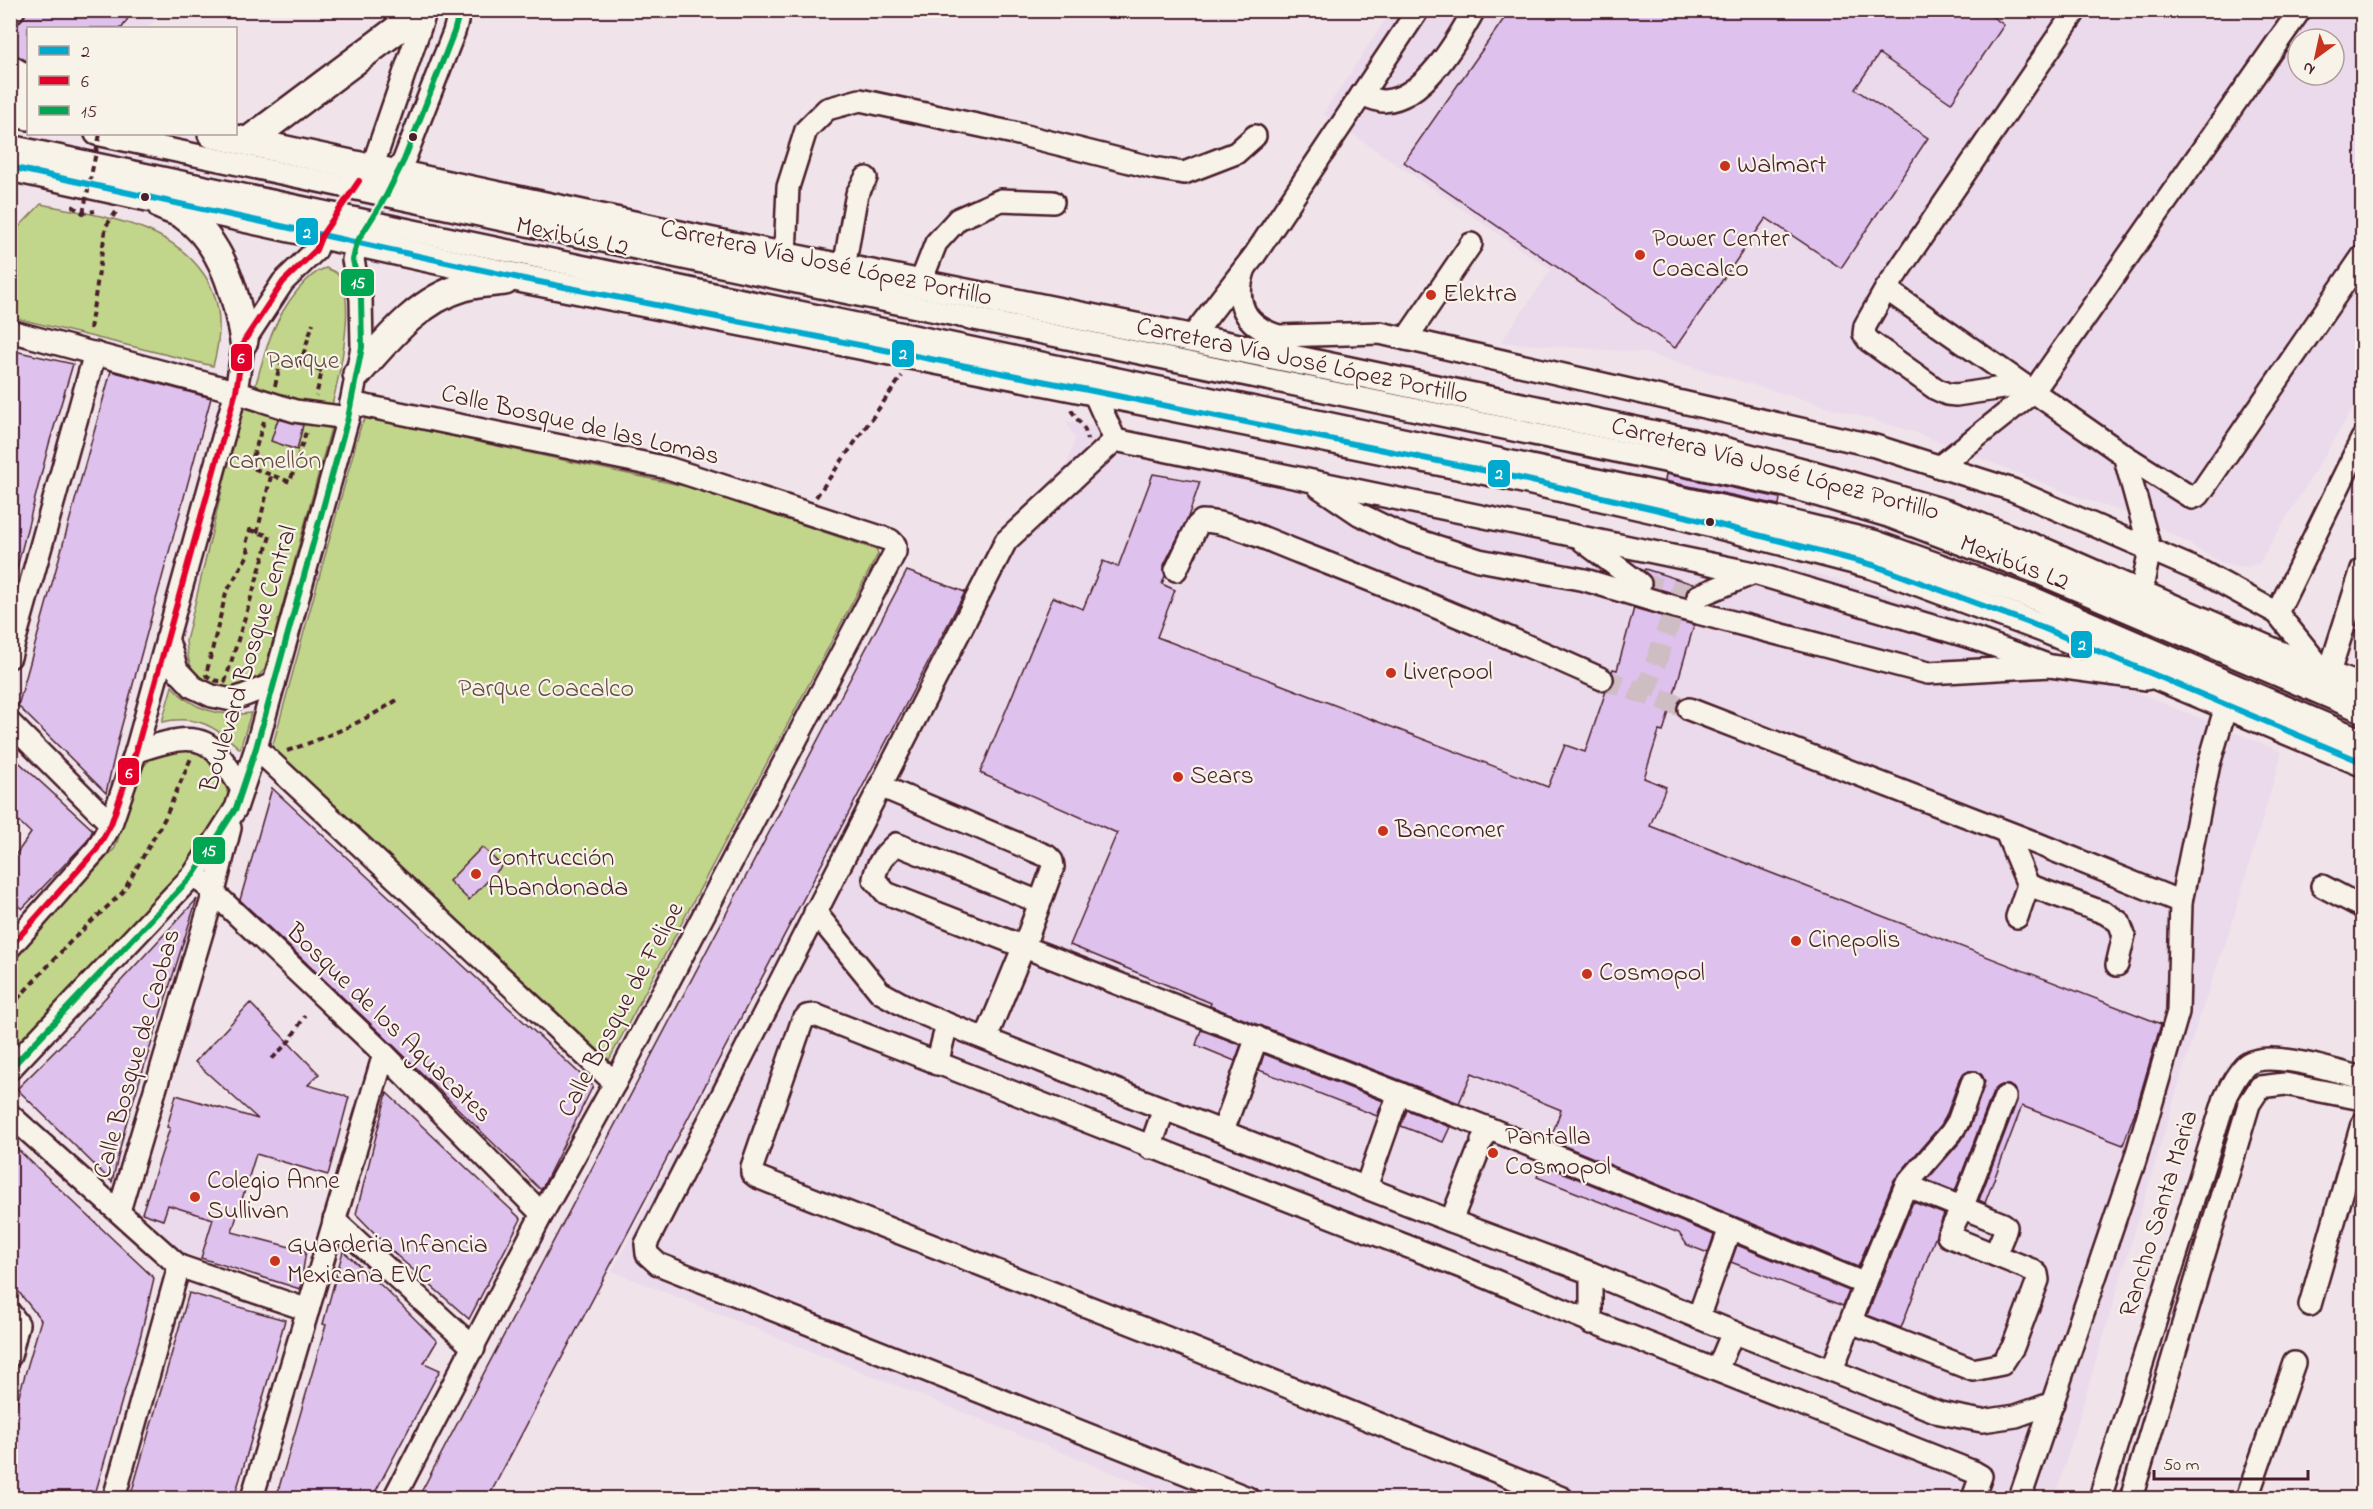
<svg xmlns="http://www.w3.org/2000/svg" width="2373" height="1509" font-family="'Indie Flower',sans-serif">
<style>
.built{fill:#ebdaeb;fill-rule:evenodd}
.green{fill:#c2d68b;stroke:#867a5b;stroke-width:1.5}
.building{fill:#dfc1ee;stroke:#4a1f2b;stroke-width:1.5}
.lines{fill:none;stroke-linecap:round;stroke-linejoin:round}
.minor-tunnel{stroke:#cfbdc4;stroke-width:21;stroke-dasharray:21 10;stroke-linecap:butt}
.minor-casing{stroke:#4a1f2b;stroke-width:26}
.major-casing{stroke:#4a1f2b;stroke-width:32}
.path{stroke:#4a1f2b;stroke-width:4;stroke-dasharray:6 4.5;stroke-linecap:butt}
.minor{stroke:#f7f3e8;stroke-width:21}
.major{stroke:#f7f3e8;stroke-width:27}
.path-bridge{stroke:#4a1f2b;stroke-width:4;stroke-dasharray:6 4.5;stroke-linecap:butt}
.bus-1-casing{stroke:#f7f3e8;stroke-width:10}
.bus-2-casing{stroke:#f7f3e8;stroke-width:10}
.bus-3-casing{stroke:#f7f3e8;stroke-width:10}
.bus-1{stroke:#00a9ce;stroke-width:6}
.bus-2{stroke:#e4002b;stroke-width:6}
.bus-3{stroke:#00a651;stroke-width:6}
.bus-dot{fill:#4a1f2b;stroke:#f7f3e8;stroke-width:2}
.poi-dot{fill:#c8321e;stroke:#f7f3e8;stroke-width:2}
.labels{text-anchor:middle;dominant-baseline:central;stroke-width:4.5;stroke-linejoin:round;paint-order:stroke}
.poi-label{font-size:26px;fill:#4a1f2b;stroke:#f7f3e8;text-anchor:start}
.street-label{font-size:26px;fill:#4a1f2b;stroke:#f7f3e8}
.park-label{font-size:26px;fill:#684d43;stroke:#f7f3e8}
.line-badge{stroke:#f7f3e8;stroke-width:2}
.badge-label{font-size:16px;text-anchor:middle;font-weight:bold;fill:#fff}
</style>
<rect width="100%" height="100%" fill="#f0e4ea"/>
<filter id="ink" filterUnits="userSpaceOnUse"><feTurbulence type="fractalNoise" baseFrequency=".0167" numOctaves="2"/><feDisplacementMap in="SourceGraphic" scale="12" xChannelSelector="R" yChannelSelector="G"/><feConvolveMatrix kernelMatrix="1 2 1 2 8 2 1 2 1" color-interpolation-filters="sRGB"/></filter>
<g filter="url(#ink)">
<g class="built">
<polygon points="10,11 164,11 147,28 28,28 28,78 11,75"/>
<path d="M 1391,11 L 2362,11 L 2362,394 L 2259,563 L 2247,567 L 2234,566 L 2222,563 L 2151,522 L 2068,493 L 1914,432 L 1645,353 L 1501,342 L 1551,270 L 1323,114 ZM 2298,39 L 2334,39 L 2334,75 L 2298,75 Z"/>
<polygon points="1066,421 1223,448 1821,575 1947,614 2282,752 2232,924 2195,1030 2055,1498 1175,1498 612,1271 991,547 1067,463 1075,439"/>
<polygon points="167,1127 172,1137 254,1159 222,1266 183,1253 142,1213 161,1156"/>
</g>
<g class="green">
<path d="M 41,204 C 100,217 166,221 203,273 C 223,301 222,334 213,366 L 11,317 L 11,235 Z"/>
<path d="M 326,268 C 332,271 338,272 341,279 C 355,308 339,378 331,409 L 254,391 C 264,355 272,321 297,291 C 305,282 313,272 326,268 Z"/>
<path d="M 243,402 L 331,428 L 265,669 C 261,673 257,679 252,682 C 233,694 209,689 195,673 C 188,664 187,652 186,641 Z"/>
<polygon points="366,418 694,488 877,550 878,554 609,1060 272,748 361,425"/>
<path d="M 172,686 C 192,710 221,717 251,713 L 240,749 C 216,727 197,714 162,722 Z"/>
<path d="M 175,746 C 213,751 223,763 229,801 L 187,869 L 11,1059 L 10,962 L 115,848 L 142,768 L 156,753 Z"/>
</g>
<g class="building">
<polygon points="26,10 133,10 122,28 28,28 28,62 10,51 10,26 19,23"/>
<polygon points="1510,10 1983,10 2004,25 1951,103 1879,54 1855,89 1928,138 1841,268 1766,218 1675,348 1404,162"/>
<polygon points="10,350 73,364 49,444 16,572 10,571"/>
<polygon points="111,371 211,398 120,732 106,793 18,706"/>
<polygon points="278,419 303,425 297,450 271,441"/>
<polygon points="1153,474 1200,482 1188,517 1164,565 1165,576 1162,584 1175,590 1157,637 1548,787 1565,745 1585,752 1606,691 1614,684 1612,672 1613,669 1617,670 1634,608 1694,625 1663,732 1659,731 1644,778 1666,787 1650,826 2161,1024 2137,1106 2123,1145 2022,1106 1985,1203 1979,1200 2017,1101 2017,1094 2015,1089 2009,1085 2002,1085 1993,1092 1955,1191 1927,1180 1961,1141 1970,1127 1985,1081 1982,1075 1977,1071 1969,1071 1960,1078 1946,1116 1941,1125 1894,1180 1858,1267 1550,1140 1561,1110 1472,1073 1459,1103 1210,1006 1211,1003 1070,945 1117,833 980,773 1053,597 1083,609 1103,561 1118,567"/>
<polygon points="1666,474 1780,498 1779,505 1665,481"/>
<polygon points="1645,569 1693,584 1688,589 1686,597 1652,587 1652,580 1644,571"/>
<polygon points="907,571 965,592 488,1498 418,1498"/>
<polygon points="10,754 93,830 87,841 22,909 10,899 10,863 31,833 10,813"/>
<polygon points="272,788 593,1086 541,1190 393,1045 240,900"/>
<polygon points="482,847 502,866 469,900 449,881"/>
<polygon points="197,899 126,1124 112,1182 17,1089 68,1038"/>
<polygon points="250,1003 319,1074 308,1085 349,1097 328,1175 256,1154 232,1232 306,1251 300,1289 201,1258 213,1219 168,1205 163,1220 142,1213 170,1128 167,1127 176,1095 258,1119 195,1062"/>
<polygon points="1201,1030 1241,1045 1235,1061 1196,1045"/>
<polygon points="1264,1054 1383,1101 1377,1116 1259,1070"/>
<polygon points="387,1093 521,1219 469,1319 395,1254 356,1214"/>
<polygon points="1407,1110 1450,1127 1443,1142 1401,1126"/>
<polygon points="10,1142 154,1278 141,1334 94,1498 10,1498 10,1426 41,1320 10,1281"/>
<polygon points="1542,1164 1714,1235 1708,1253 1687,1245 1679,1233 1537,1177"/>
<polygon points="1913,1202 1944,1214 1901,1328 1867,1315"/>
<polygon points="1737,1245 1849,1291 1843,1306 1731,1262"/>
<polygon points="343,1251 384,1288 437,1341 424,1363 440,1370 372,1498 276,1498 326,1325 323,1324"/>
<polygon points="189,1293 285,1320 242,1472 234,1498 130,1498"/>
</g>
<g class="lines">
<g class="minor-tunnel">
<polyline points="1640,584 1698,596"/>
<polyline points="1602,679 1689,709"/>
<polyline points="1645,694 1675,607"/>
</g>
<g class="minor-casing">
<g id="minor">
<polyline points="10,14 14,10"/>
<polyline points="10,66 28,76"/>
<path d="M 1362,94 C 1369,97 1377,101 1384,101 C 1424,99 1457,41 1474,10"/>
<polyline points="10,115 28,119"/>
<polyline points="96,134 863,296 1786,486 1888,516 2041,574 2362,711"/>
<polyline points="10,146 1773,517 1873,541 2037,600 2362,740"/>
<polyline points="360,179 376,156 426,10"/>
<polyline points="391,186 404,160 454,32 460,10"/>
<polyline points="785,256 788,187 806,130 827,109 860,100 1014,133 1154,168 1184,173 1236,153 1255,136"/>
<polyline points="844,268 855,204 857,194 866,178"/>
<path d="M 1245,268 C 1233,302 1244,326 1279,336 L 1380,333 L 1875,446 L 2013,490 L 2202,572 L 2277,613 L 2327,675"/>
<polyline points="920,284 936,243 958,219 1001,200 1053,202"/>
<polyline points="1886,289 2124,455 2192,498 2199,495 2362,257"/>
<polyline points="10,331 223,388 295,411 348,418"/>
<polyline points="1191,338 1254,256 1418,10"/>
<polyline points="1406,339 1471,244"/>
<polyline points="2022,385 1956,395 1947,394 1936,389 1869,341 1864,334 1865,326 1886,289 2076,10"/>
<polyline points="1093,391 1115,440 1754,573 1976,639 2050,666"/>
<polyline points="351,403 668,468 890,540 895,545 895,552 615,1083 542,1214 394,1498"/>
<polyline points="1115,440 1006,541 646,1244 647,1254 658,1264 1248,1498"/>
<polyline points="2124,455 2150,549 2141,593"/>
<polyline points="1939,467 2033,392 2300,10"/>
<polyline points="1319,487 1359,514 1404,536 1479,560 1585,580 1675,607 1928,673 2050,666 2147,679"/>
<polyline points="1583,541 1640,584"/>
<path d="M 1176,570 L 1197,526 L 1202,521 C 1230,521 1274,543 1301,553 C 1403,592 1502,634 1602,679"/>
<polyline points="1698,596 1754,573"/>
<polyline points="2277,613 2362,439"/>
<polyline points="167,638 177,670 193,687 212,696 232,700 274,684"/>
<polyline points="10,657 95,353"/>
<polyline points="2328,676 2362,569"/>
<polyline points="1689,709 2028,840 2181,902"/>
<polyline points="10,723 111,824"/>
<polyline points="256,748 615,1083"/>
<path d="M 136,751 C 162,744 197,728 217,753 C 227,764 234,777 242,789"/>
<polyline points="880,786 1047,856 1052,861 1053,867 1024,946 986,1038"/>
<polyline points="2006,832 2028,885 2105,913 2119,922 2124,935 2117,965"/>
<polyline points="194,874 384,1054 542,1214"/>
<polyline points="2322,886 2362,907"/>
<path d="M 1039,902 L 896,844 C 884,855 877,863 874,879 L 886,893 L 1488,1128 L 1482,1141"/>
<polyline points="815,912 880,992 909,1008 947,1024 1451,1221 1591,1273 1733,1332 1940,1413 1982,1421 2016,1416 2053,1403"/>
<polyline points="2017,917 2028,885"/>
<polyline points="10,947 97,849 111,824 136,751 236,391 244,341 283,282 316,250 322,235 331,222"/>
<polyline points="937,1064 947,1024"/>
<polyline points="10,1069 194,874 236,808 256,748 348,418 362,347 361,299 353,260 357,242 364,230"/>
<polyline points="10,1115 179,1266 308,1310"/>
<polyline points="1488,1128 1865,1284 1832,1370"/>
<polyline points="1223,1131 1257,1037"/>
<polyline points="1150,1148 1164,1109"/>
<polyline points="1906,1185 2003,1224 2006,1227 2005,1231 1995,1255"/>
<polyline points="1366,1187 1399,1093"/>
<polyline points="119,1211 214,892 230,828"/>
<polyline points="334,1220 474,1348"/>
<polyline points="1451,1221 1478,1152"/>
<polyline points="1591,1273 1591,1323"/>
<polyline points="1865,1284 1906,1185 1951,1133 1958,1122 1972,1083"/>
<polyline points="2310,1305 2362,1124"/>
<polyline points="10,1313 18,1324 10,1356"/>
<polyline points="1698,1318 1730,1228"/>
<polyline points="1851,1322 1973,1370 2002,1364 2013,1347 2038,1280 2037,1274 2032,1270 1948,1236 1962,1208 2005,1097"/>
<polyline points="1717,1370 1733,1332"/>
<polyline points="114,1498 179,1266"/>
<polyline points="252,1498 384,1054"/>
<path d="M 1562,1498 L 1145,1329 L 757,1177 L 752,1173 L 752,1167 L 802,1022 L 807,1016 L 815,1015 C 1029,1099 1242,1183 1456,1265 C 1516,1288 1572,1316 1632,1337 L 1974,1472 L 1981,1476 L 1973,1498"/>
<polyline points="2020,1498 2135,1160 2178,1012 2181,902 2209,764 2226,706"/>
<path d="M 2100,1498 L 2225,1098 C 2230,1087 2236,1075 2245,1066 C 2265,1047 2337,1072 2362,1078"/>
<polyline points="2131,1498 2249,1104 2260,1087 2285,1084 2362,1099"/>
<polyline points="2247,1498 2294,1363"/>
</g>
</g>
<g class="major-casing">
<g id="major">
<polyline points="10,93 28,97"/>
<polyline points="212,134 698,239 1264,353 1693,443 1813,475 1944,513 2046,553 2328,676 2362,688"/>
<polyline points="248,141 423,10"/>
<polyline points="10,167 524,279 1093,391 1492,472 1685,516 1873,565 2043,628 2362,762"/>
<path d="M 162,206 C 168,209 177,211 183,215 C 223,242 237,297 244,341"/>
<path d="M 357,374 C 387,340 418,300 464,287 C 477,283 492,283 505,281"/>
</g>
</g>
<g class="path">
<polyline points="72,206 83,213 95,211"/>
<polyline points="90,329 106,226 116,212"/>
<polyline points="300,365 313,323"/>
<polyline points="275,386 281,360 322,371 316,396"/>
<polyline points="1071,410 1085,430 1087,440"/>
<polyline points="264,421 250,467 290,482 306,432"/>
<polyline points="816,497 902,376"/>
<polygon points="250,530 270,536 225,682 213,680 206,675 226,593 249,553 246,544"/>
<polyline points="257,533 271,476"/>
<path d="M 287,751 C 327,737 364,722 400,698"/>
<polyline points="10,1007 72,940 123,892 165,818 191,758"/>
<polyline points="272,1059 289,1041 305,1016"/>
</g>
<use href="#minor" class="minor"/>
<use href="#major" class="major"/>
<polyline class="path-bridge" points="83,213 100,134"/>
<g class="bus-1-casing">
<polyline id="bus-1" points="10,167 524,279 1093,391 1492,472 1685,516 1873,565 2043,628 2362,762"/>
</g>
<g class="bus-2-casing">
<polyline id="bus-2" points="10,947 97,849 111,824 136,751 236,391 244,341 283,282 316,250 322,235 359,181"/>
</g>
<g class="bus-3-casing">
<polyline id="bus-3" points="10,1069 194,874 236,808 256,748 348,418 362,347 361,299 353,260 357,242 386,196 404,160 454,32 460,10"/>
</g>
<use href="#bus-1" class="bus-1"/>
<use href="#bus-2" class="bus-2"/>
<use href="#bus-3" class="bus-3"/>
</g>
</g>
<g class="bus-dot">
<circle cx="413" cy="137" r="5"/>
<circle cx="145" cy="197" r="5"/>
<circle cx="1710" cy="522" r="5"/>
</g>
<g class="poi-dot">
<circle cx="1725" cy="166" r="6"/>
<circle cx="1640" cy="255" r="6"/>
<circle cx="1431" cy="295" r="6"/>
<circle cx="1391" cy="673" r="6"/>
<circle cx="1178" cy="777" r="6"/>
<circle cx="1383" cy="831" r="6"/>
<circle cx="476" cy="874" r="6"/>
<circle cx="1796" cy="941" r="6"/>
<circle cx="1587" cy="974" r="6"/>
<circle cx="1493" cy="1153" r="6"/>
<circle cx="195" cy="1197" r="6"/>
<circle cx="275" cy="1261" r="6"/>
</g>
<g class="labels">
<g class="poi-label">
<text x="1737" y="166">Walmart</text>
<text x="1652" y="240">Power Center<tspan x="1652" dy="30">Coacalco</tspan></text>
<text x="1443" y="295">Elektra</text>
<text x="1403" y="673">Liverpool</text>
<text x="1190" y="777">Sears</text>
<text x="1395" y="831">Bancomer</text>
<text x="488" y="859">Contrucción<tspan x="488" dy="30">Abandonada</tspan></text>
<text x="1808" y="941">Cinepolis</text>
<text x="1599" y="974">Cosmopol</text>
<text x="1505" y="1138">Pantalla<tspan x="1505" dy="30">Cosmopol</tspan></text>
<text x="207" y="1182">Colegio Anne<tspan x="207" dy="30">Sullivan</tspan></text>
<text x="287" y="1246">Guarderia Infancia<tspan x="287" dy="30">Mexicana EVC</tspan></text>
</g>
<g class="street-label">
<text transform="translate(572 238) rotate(12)">Mexibús L2</text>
<text transform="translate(826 264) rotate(12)">Carretera Vía José López Portillo</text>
<text transform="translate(1302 362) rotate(12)">Carretera Vía José López Portillo</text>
<text transform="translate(580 426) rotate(13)">Calle Bosque de las Lomas</text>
<text transform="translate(1775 470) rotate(15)">Carretera Vía José López Portillo</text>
<text transform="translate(2014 564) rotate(21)">Mexibús L2</text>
<text transform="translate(250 659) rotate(-73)">Boulevard Bosque Central</text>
<text transform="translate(622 1010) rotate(-62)">Calle Bosque de Felipe</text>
<text transform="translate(388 1024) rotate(44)">Bosque de los Aguacates</text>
<text transform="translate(138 1054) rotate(-74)">Calle Bosque de Caobas</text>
<text transform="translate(2160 1214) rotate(-73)">Rancho Santa Maria</text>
</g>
<g class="park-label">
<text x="303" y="362">Parque</text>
<text x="275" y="462">camellón</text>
<text x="546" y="690">Parque Coacalco</text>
</g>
</g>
<g class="line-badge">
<rect x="295" y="217" width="24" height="29" rx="6" fill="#00a9ce"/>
<rect x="340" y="268" width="35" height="29" rx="6" fill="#00a651"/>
<rect x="891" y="339" width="24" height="29" rx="6" fill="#00a9ce"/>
<rect x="230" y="343" width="23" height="29" rx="6" fill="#e4002b"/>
<rect x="1487" y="459" width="24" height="29" rx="6" fill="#00a9ce"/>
<rect x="2070" y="630" width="23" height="29" rx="6" fill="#00a9ce"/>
<rect x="117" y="757" width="23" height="29" rx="6" fill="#e4002b"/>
<rect x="192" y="836" width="34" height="29" rx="6" fill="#00a651"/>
</g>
<g class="badge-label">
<text x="307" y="238">2</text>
<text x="358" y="288">15</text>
<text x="903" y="359">2</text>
<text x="241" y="363">6</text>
<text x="1499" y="479">2</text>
<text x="2082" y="650">2</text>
<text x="129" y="778">6</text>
<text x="209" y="856">15</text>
</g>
<rect width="2373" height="1509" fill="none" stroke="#f7f3e8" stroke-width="36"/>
<rect x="18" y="18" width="2337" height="1473" fill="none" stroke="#4a1f2b" stroke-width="2" filter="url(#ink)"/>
<rect x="27" y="27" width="210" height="108" fill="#f7f3e8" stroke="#b29e9c" stroke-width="1.5"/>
<rect x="39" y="46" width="30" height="9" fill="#00a9ce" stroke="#b29e9c" stroke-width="1.5"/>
<text x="81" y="57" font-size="18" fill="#4a1f2b">2</text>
<rect x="39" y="76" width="30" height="9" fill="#e4002b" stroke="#b29e9c" stroke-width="1.5"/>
<text x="81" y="87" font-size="18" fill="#4a1f2b">6</text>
<rect x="39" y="106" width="30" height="9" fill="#00a651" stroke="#b29e9c" stroke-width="1.5"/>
<text x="81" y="117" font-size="18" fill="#4a1f2b">15</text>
<g transform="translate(2316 57) rotate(213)"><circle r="28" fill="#f7f3e8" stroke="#b29e9c" stroke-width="1.5"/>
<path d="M0-4.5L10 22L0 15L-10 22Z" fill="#c8321e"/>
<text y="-9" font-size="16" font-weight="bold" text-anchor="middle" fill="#4a1f2b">N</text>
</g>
<path d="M2154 1470v9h154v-9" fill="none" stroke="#4a1f2b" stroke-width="3"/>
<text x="2163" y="1470" font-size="18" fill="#4a1f2b" stroke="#f7f3e8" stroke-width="4.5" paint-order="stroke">50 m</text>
</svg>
